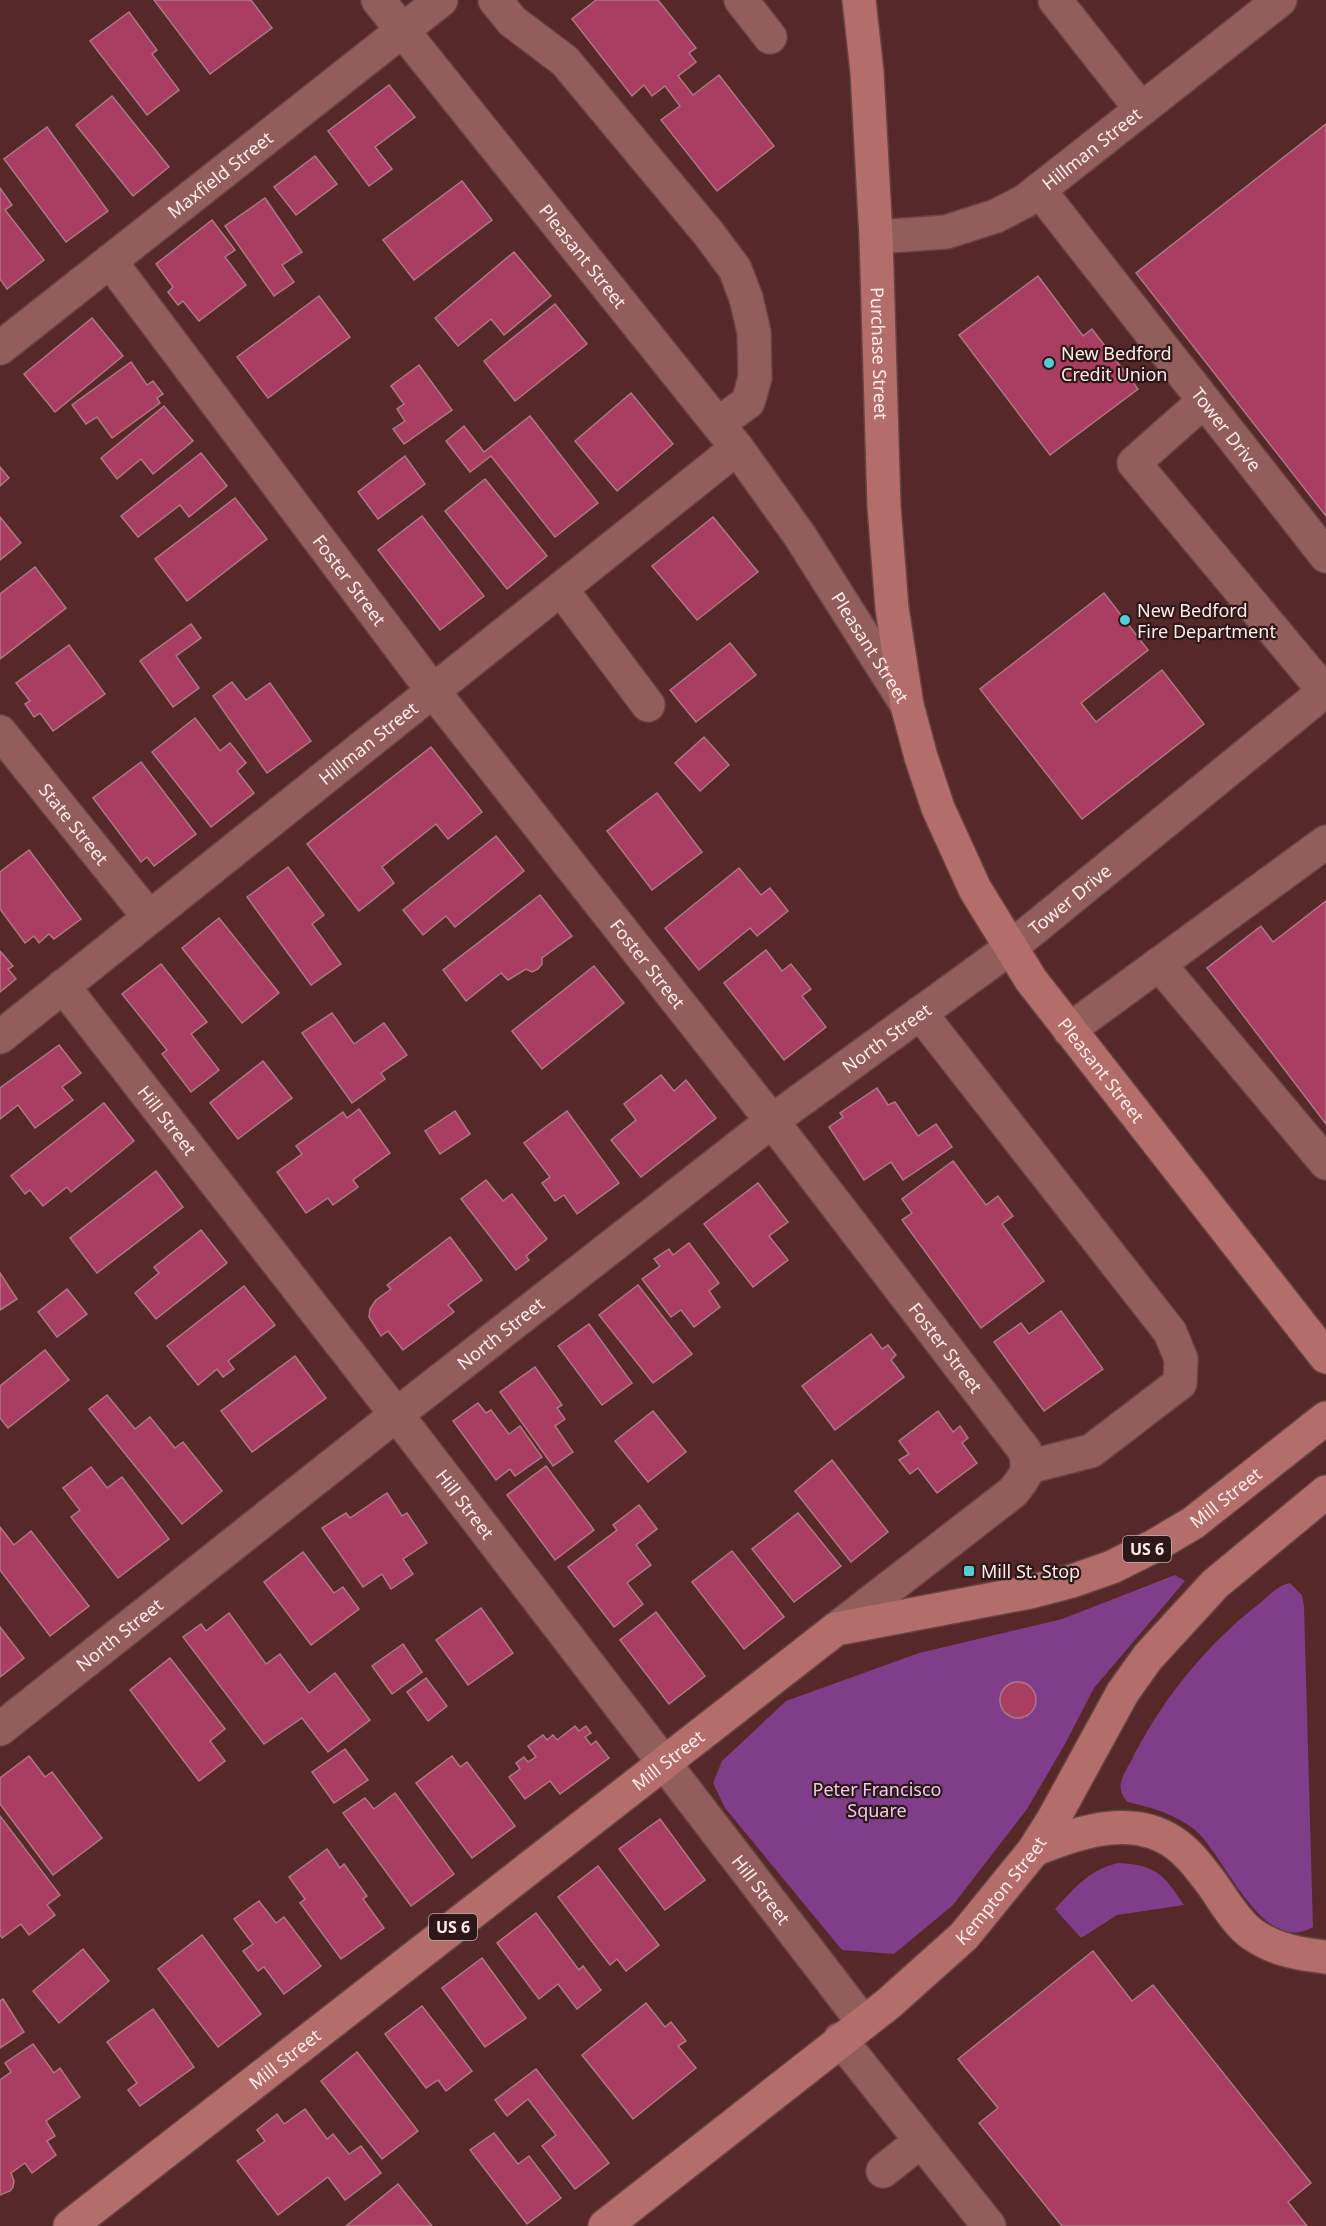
<svg xmlns="http://www.w3.org/2000/svg" width="1326" height="2226" font-family="'Noto Sans',sans-serif">
<style>
.green{fill:#803d89}
.building{fill:#aa3d62;stroke:#ad7886;stroke-width:1.5}
.lines{fill:none;stroke-linecap:round;stroke-linejoin:round}
.minor-casing{stroke:#684344;stroke-width:36}
.major-casing{stroke:#684344;stroke-width:36}
.minor{stroke:#915e5b;stroke-width:33}
.major{stroke:#b36d6a;stroke-width:33}
.poi-dot{fill:#52ccd5;stroke:#2d1817;stroke-width:2}
.labels{text-anchor:middle;dominant-baseline:central;stroke-width:4.5;stroke-linejoin:round;paint-order:stroke}
.shield{fill:#2d1817;stroke:#bfacab;stroke-width:1.5}
.shield-label{font-size:16px;font-weight:bold;fill:#feebea}
.street-label{font-size:18px;fill:#feebea;stroke:#2d1817}
.poi-label{font-size:18px;fill:#feebea;stroke:#2d1817;text-anchor:start}
.park-label{font-size:18px;fill:#eec9f3;stroke:#2d1817}
</style>
<rect width="100%" height="100%" fill="#562827"/>
<g class="green">
<polygon points="1175,1575 1185,1581 1094,1688 1065,1744 1027,1809 953,1905 894,1954 842,1950 725,1808 713,1783 722,1761 786,1701 919,1653 1062,1619"/>
<path d="M 1290,1583 L 1302,1595 L 1304,1606 L 1313,1927 C 1262,1957 1225,1855 1195,1830 C 1175,1814 1153,1808 1128,1802 C 1123,1798 1119,1789 1121,1782 C 1124,1772 1131,1762 1135,1753 C 1166,1695 1208,1643 1260,1603 C 1269,1595 1279,1585 1290,1583 Z"/>
<path d="M 1118,1863 C 1157,1865 1163,1874 1184,1905 L 1117,1915 L 1081,1938 L 1055,1909 C 1076,1887 1087,1871 1118,1863 Z"/>
</g>
<g class="building">
<polygon points="154,0 251,0 272,28 210,74"/>
<polygon points="596,0 658,0 696,48 689,53 696,62 678,76 693,95 719,75 774,146 717,191 661,120 680,106 665,86 652,96 644,85 632,96 572,19"/>
<polygon points="129,12 157,50 152,54 179,90 147,115 90,41"/>
<polygon points="389,85 415,117 375,147 392,169 369,186 328,131"/>
<polygon points="112,96 169,167 133,196 76,125"/>
<polygon points="1326,124 1326,516 1136,273"/>
<polygon points="47,127 108,211 66,242 4,159"/>
<polygon points="315,156 337,184 296,215 274,187"/>
<polygon points="462,181 492,220 414,280 383,240"/>
<polygon points="0,188 12,205 5,210 44,260 7,289 0,279"/>
<polygon points="265,198 302,252 282,265 294,282 274,296 225,226"/>
<polygon points="212,220 235,250 225,257 246,285 199,321 183,301 178,305 168,292 173,287 156,264"/>
<polygon points="514,252 551,296 504,335 491,319 458,346 435,318"/>
<polygon points="1038,276 1083,336 1092,329 1138,389 1050,455 959,335"/>
<polygon points="319,296 350,337 268,398 237,357"/>
<polygon points="555,304 587,344 515,401 484,361"/>
<polygon points="92,318 123,356 55,412 24,374"/>
<polygon points="131,362 147,385 153,381 163,394 157,398 160,403 112,438 97,417 86,424 72,405"/>
<polygon points="419,365 452,410 404,444 393,429 405,421 397,409 404,404 391,386"/>
<polygon points="631,393 673,444 617,491 575,441"/>
<polygon points="164,406 193,441 153,474 141,459 117,479 101,458"/>
<polygon points="530,416 598,503 555,537 491,456 470,472 446,441 464,426 484,452"/>
<polygon points="201,453 227,486 189,517 180,505 138,537 121,516"/>
<polygon points="405,456 425,484 378,519 358,492"/>
<polygon points="0,467 9,478 0,486"/>
<polygon points="485,479 547,556 507,589 445,511"/>
<polygon points="235,498 267,539 187,601 155,559"/>
<polygon points="422,516 484,596 440,630 378,550"/>
<polygon points="0,517 21,543 0,560"/>
<polygon points="713,517 758,572 697,620 652,566"/>
<polygon points="35,567 66,608 0,659 0,594"/>
<polygon points="1104,593 1148,650 1081,703 1096,722 1162,670 1204,724 1082,819 980,689"/>
<polygon points="191,624 201,638 176,656 199,688 173,707 140,661"/>
<polygon points="730,643 756,675 696,722 670,690"/>
<polygon points="69,645 105,694 53,731 40,713 34,717 25,704 30,701 16,683"/>
<polygon points="232,682 246,700 270,683 311,741 267,773 213,696"/>
<polygon points="195,718 220,751 230,743 246,763 237,771 254,793 211,827 152,752"/>
<polygon points="704,737 729,765 700,791 675,763"/>
<polygon points="431,747 482,812 448,839 436,824 382,867 394,883 359,911 307,844"/>
<polygon points="141,762 196,834 154,866 147,857 141,862 93,798"/>
<polygon points="657,793 702,852 652,890 607,831"/>
<polygon points="496,836 524,871 455,927 446,916 423,935 403,910"/>
<polygon points="29,850 81,919 54,939 49,934 39,943 34,936 25,943 0,909 0,872"/>
<polygon points="288,867 324,915 312,924 341,964 311,985 247,897"/>
<polygon points="739,868 761,895 770,888 788,911 757,936 750,928 699,970 665,928"/>
<polygon points="540,895 572,936 542,958 542,964 538,969 532,972 526,969 508,980 501,973 466,1001 443,970"/>
<polygon points="1326,901 1326,1124 1207,968 1261,926 1273,942"/>
<polygon points="219,918 279,993 242,1023 182,948"/>
<polygon points="766,950 782,971 791,964 811,989 802,996 826,1027 784,1060 724,983"/>
<polygon points="0,951 13,966 8,969 16,979 0,992"/>
<polygon points="161,964 207,1022 191,1034 219,1070 191,1092 162,1054 167,1050 122,994"/>
<polygon points="594,966 624,1003 542,1069 512,1031"/>
<polygon points="332,1013 354,1044 384,1023 407,1055 381,1073 385,1079 352,1103 302,1033"/>
<polygon points="59,1045 81,1073 62,1087 73,1100 35,1128 18,1105 0,1119 0,1088"/>
<polygon points="263,1061 292,1098 238,1139 210,1103"/>
<polygon points="661,1075 674,1091 686,1080 716,1118 641,1177 611,1140 636,1120 624,1104"/>
<polygon points="877,1088 888,1105 895,1102 918,1136 936,1124 952,1147 903,1180 891,1162 864,1180 829,1127 843,1117 840,1113"/>
<polygon points="104,1103 134,1141 71,1192 67,1187 43,1206 30,1190 25,1194 11,1176"/>
<polygon points="359,1109 390,1153 353,1180 358,1187 333,1205 328,1198 306,1213 277,1172 302,1154 296,1146 343,1112 347,1118"/>
<polygon points="455,1111 470,1134 440,1154 425,1131"/>
<polygon points="567,1111 619,1183 577,1214 564,1195 555,1201 542,1183 550,1177 524,1143"/>
<polygon points="953,1161 986,1205 998,1196 1013,1216 1002,1224 1044,1281 981,1328 902,1220 912,1213 902,1199"/>
<polygon points="156,1171 183,1207 97,1273 70,1238"/>
<polygon points="486,1180 503,1201 512,1194 547,1239 526,1256 529,1260 516,1270 461,1199"/>
<polygon points="758,1183 788,1222 769,1236 788,1260 753,1287 704,1224"/>
<polygon points="201,1230 227,1263 156,1319 135,1293 159,1273 154,1267"/>
<polygon points="450,1237 482,1280 448,1305 454,1312 403,1350 388,1331 381,1336 369,1317 370,1309 376,1300 391,1289 387,1285"/>
<polygon points="689,1243 719,1283 709,1291 720,1307 694,1327 681,1310 671,1317 642,1279 660,1266 654,1259 669,1249 673,1255"/>
<polygon points="0,1273 17,1299 0,1310"/>
<polygon points="638,1285 692,1354 653,1383 599,1315"/>
<polygon points="244,1286 275,1325 228,1361 234,1369 223,1377 217,1369 198,1385 167,1346"/>
<polygon points="67,1289 87,1314 57,1337 38,1312"/>
<polygon points="1061,1311 1103,1369 1044,1411 994,1342 1021,1323 1029,1334"/>
<polygon points="589,1324 632,1383 602,1405 558,1346"/>
<polygon points="871,1334 882,1349 888,1345 896,1355 891,1360 904,1377 835,1430 802,1386"/>
<polygon points="45,1350 69,1380 8,1428 0,1418 0,1386"/>
<polygon points="295,1356 326,1398 252,1452 221,1411"/>
<polygon points="535,1367 562,1405 557,1408 565,1419 555,1426 573,1452 553,1466 500,1392"/>
<polygon points="107,1395 135,1429 150,1417 175,1448 183,1442 222,1491 182,1524 89,1409"/>
<polygon points="478,1403 486,1413 491,1410 509,1434 520,1426 542,1457 515,1476 510,1469 496,1480 453,1421"/>
<polygon points="653,1411 686,1452 648,1482 615,1441"/>
<polygon points="938,1411 953,1432 960,1426 968,1438 962,1443 977,1463 937,1493 918,1468 910,1474 899,1460 909,1454 899,1441"/>
<polygon points="832,1460 888,1532 851,1562 795,1491"/>
<polygon points="546,1466 594,1530 555,1560 507,1495"/>
<polygon points="91,1467 107,1488 122,1477 169,1539 118,1578 71,1517 80,1510 63,1488"/>
<polygon points="387,1493 402,1516 407,1513 427,1543 403,1559 413,1574 391,1589 382,1574 363,1587 322,1528 346,1513 350,1518"/>
<polygon points="639,1505 657,1529 636,1545 651,1565 627,1583 643,1604 614,1627 568,1567 617,1530 613,1525"/>
<polygon points="798,1513 841,1566 794,1602 752,1549"/>
<polygon points="0,1527 14,1545 31,1531 89,1606 50,1636 0,1570"/>
<polygon points="732,1551 784,1617 744,1649 692,1582"/>
<polygon points="303,1552 334,1593 343,1587 359,1609 311,1645 264,1582"/>
<polygon points="481,1608 513,1653 468,1685 436,1640"/>
<polygon points="656,1612 705,1676 669,1704 620,1640"/>
<polygon points="229,1613 266,1664 280,1654 309,1693 335,1673 370,1720 328,1752 302,1718 264,1744 183,1637 201,1624 206,1631"/>
<polygon points="0,1627 24,1658 0,1677"/>
<polygon points="403,1644 422,1672 392,1694 372,1666"/>
<polygon points="170,1658 225,1729 210,1741 225,1761 199,1781 130,1690"/>
<polygon points="426,1678 447,1706 428,1721 407,1692"/>
<circle cx="1018" cy="1700" r="18"/>
<polygon points="575,1726 579,1731 586,1726 591,1733 585,1737 591,1745 596,1741 609,1758 560,1794 550,1781 525,1799 509,1777 520,1769 516,1763 524,1757 528,1762 536,1757 528,1746 543,1735 547,1740 553,1735 557,1740"/>
<polygon points="345,1749 368,1780 334,1803 312,1772"/>
<polygon points="29,1756 45,1777 52,1772 102,1838 53,1875 0,1804 0,1778"/>
<polygon points="452,1756 460,1767 467,1762 515,1826 472,1858 416,1783"/>
<polygon points="395,1793 454,1874 411,1906 343,1813 365,1798 374,1809"/>
<polygon points="0,1816 60,1895 47,1905 55,1915 29,1935 21,1924 2,1938 0,1935"/>
<polygon points="660,1819 705,1880 665,1910 619,1849"/>
<polygon points="327,1849 340,1868 344,1864 367,1896 363,1899 384,1928 341,1959 300,1903 305,1899 289,1877"/>
<polygon points="598,1866 659,1945 626,1971 617,1959 610,1965 558,1897"/>
<polygon points="259,1901 276,1923 284,1917 321,1966 284,1994 264,1967 258,1971 243,1951 253,1944 234,1919"/>
<polygon points="536,1913 579,1970 583,1966 601,1990 577,2009 558,1984 539,1999 497,1943"/>
<polygon points="202,1935 261,2014 218,2047 158,1969"/>
<polygon points="83,1949 109,1981 59,2023 33,1991"/>
<polygon points="1093,1951 1132,2001 1153,1985 1311,2183 1288,2202 1307,2226 1062,2226 979,2123 998,2108 958,2059"/>
<polygon points="482,1958 526,2018 485,2047 442,1988"/>
<polygon points="3,1999 24,2032 0,2048 0,2001"/>
<polygon points="646,2003 665,2027 671,2022 686,2041 678,2046 696,2068 633,2119 582,2055"/>
<polygon points="422,2006 472,2071 446,2091 438,2080 426,2088 385,2034"/>
<polygon points="153,2009 194,2067 140,2106 128,2090 137,2083 107,2042"/>
<polygon points="33,2044 54,2073 60,2068 80,2097 46,2121 55,2136 47,2141 56,2155 32,2173 25,2163 11,2173 14,2181 13,2187 10,2191 0,2195 0,2080 11,2072 5,2063"/>
<polygon points="357,2052 418,2131 382,2159 321,2081"/>
<polygon points="536,2069 609,2163 575,2189 542,2146 556,2135 528,2099 507,2116 495,2100"/>
<polygon points="305,2109 327,2139 333,2134 349,2154 361,2146 381,2173 345,2200 328,2177 278,2215 237,2161 265,2141 257,2130 277,2114 284,2124"/>
<polygon points="494,2133 518,2164 529,2156 561,2198 527,2224 470,2150"/>
<polygon points="398,2184 432,2226 346,2226"/>
</g>
<g class="lines">
<g class="minor-casing">
<g id="minor">
<path id="s1" d="M 378,0 L 737,448 L 800,536 L 907,705"/>
<polyline points="495,0 512,21 565,61 709,234 735,269 746,298 754,332 755,378 748,402 718,424"/>
<polyline points="741,0 770,37"/>
<polyline points="1055,0 1141,109"/>
<path id="s2" d="M 1039,190 L 1326,556"/>
<path id="s3" d="M 876,237 L 946,232 L 996,216 L 1025,201 L 1280,0"/>
<path id="s4" d="M 110,261 L 433,691 L 772,1121 L 1025,1451 C 1030,1473 1026,1475 1013,1492 L 836,1629"/>
<path id="s5" d="M 0,348 L 441,0"/>
<polyline points="1203,402 1134,463 1326,693"/>
<polyline points="561,589 648,705"/>
<path id="s6" d="M 0,732 L 149,917"/>
<polyline points="1159,964 1326,1163"/>
<path id="s7" d="M 63,986 L 413,1436 L 863,2022"/>
<polyline points="920,1013 1170,1332 1181,1359 1180,1383 1091,1451 1028,1467"/>
<polyline points="1069,1030 1326,842"/>
<path id="s8" d="M 0,1037 L 737,448"/>
<path id="s9" d="M 0,1729 L 396,1415 L 772,1121 L 1010,948 L 1326,690"/>
<polyline points="840,2039 989,2226"/>
<polyline points="883,2171 921,2141"/>
</g>
</g>
<g class="major-casing">
<g id="major">
<path id="s10" d="M 859,0 L 867,72 L 876,237 L 884,506 L 892,608 L 907,705 L 921,757 L 938,808 L 975,889 L 1031,980 L 1326,1357"/>
<path d="M 1034,1850 C 1080,1831 1139,1811 1182,1849 C 1193,1858 1201,1870 1209,1880 C 1222,1897 1235,1922 1252,1934 C 1275,1950 1299,1954 1326,1957"/>
<path id="s11" d="M 70,2226 L 836,1629 L 1030,1592 L 1072,1581 L 1112,1567 L 1154,1546 L 1193,1523 L 1326,1418"/>
<path id="s12" d="M 605,2226 L 888,2004 L 964,1936 L 1034,1850 L 1054,1818 L 1123,1692 L 1148,1657 L 1215,1584 L 1326,1492"/>
</g>
</g>
<use href="#minor" class="minor"/>
<use href="#major" class="major"/>
</g>
<g class="poi-dot">
<circle cx="1049" cy="363" r="6"/>
<circle cx="1125" cy="620" r="6"/>
<rect x="963" y="1565" width="12" height="12" rx="3"/>
</g>
<g class="labels">
<g class="shield">
<rect x="1123" y="1536" width="48" height="26" rx="4.5"/>
<rect x="429" y="1914" width="48" height="26" rx="4.5"/>
</g>
<g class="shield-label">
<text x="1147" y="1549">US 6</text>
<text x="453" y="1927">US 6</text>
</g>
<g class="street-label">
<text stroke="none"><textPath href="#s3" startOffset="240">Hillman Street</textPath></text>
<text stroke="none"><textPath href="#s5" startOffset="280">Maxfield Street</textPath></text>
<text stroke="none"><textPath href="#s1" startOffset="328">Pleasant Street</textPath></text>
<text stroke="none"><textPath href="#s10" startOffset="354">Purchase Street</textPath></text>
<text stroke="none"><textPath href="#s2" startOffset="304">Tower Drive</textPath></text>
<text stroke="none"><textPath href="#s4" startOffset="399">Foster Street</textPath></text>
<text stroke="none"><textPath href="#s1" startOffset="814">Pleasant Street</textPath></text>
<text stroke="none"><textPath href="#s8" startOffset="471">Hillman Street</textPath></text>
<text stroke="none"><textPath href="#s6" startOffset="118">State Street</textPath></text>
<text stroke="none"><textPath href="#s9" startOffset="1354">Tower Drive</textPath></text>
<text stroke="none"><textPath href="#s4" startOffset="885">Foster Street</textPath></text>
<text stroke="none"><textPath href="#s9" startOffset="1124">North Street</textPath></text>
<text stroke="none"><textPath href="#s10" startOffset="1125">Pleasant Street</textPath></text>
<text stroke="none"><textPath href="#s7" startOffset="170">Hill Street</textPath></text>
<text stroke="none"><textPath href="#s9" startOffset="638">North Street</textPath></text>
<text stroke="none"><textPath href="#s4" startOffset="1371">Foster Street</textPath></text>
<text stroke="none"><textPath href="#s11" startOffset="1388">Mill Street</textPath></text>
<text stroke="none"><textPath href="#s7" startOffset="656">Hill Street</textPath></text>
<text stroke="none"><textPath href="#s9" startOffset="152">North Street</textPath></text>
<text stroke="none"><textPath href="#s11" startOffset="758">Mill Street</textPath></text>
<text stroke="none"><textPath href="#s7" startOffset="1142">Hill Street</textPath></text>
<text stroke="none"><textPath href="#s12" startOffset="520">Kempton Street</textPath></text>
<text stroke="none"><textPath href="#s11" startOffset="272">Mill Street</textPath></text>
</g>
<g class="poi-label">
<text x="1061" y="353">New Bedford<tspan x="1061" dy="21">Credit Union</tspan></text>
<text x="1137" y="610">New Bedford<tspan x="1137" dy="21">Fire Department</tspan></text>
<text x="981" y="1571">Mill St. Stop</text>
</g>
<g class="park-label">
<text x="877" y="1789">Peter Francisco<tspan x="877" dy="21">Square</tspan></text>
</g>
</g>
</svg>
